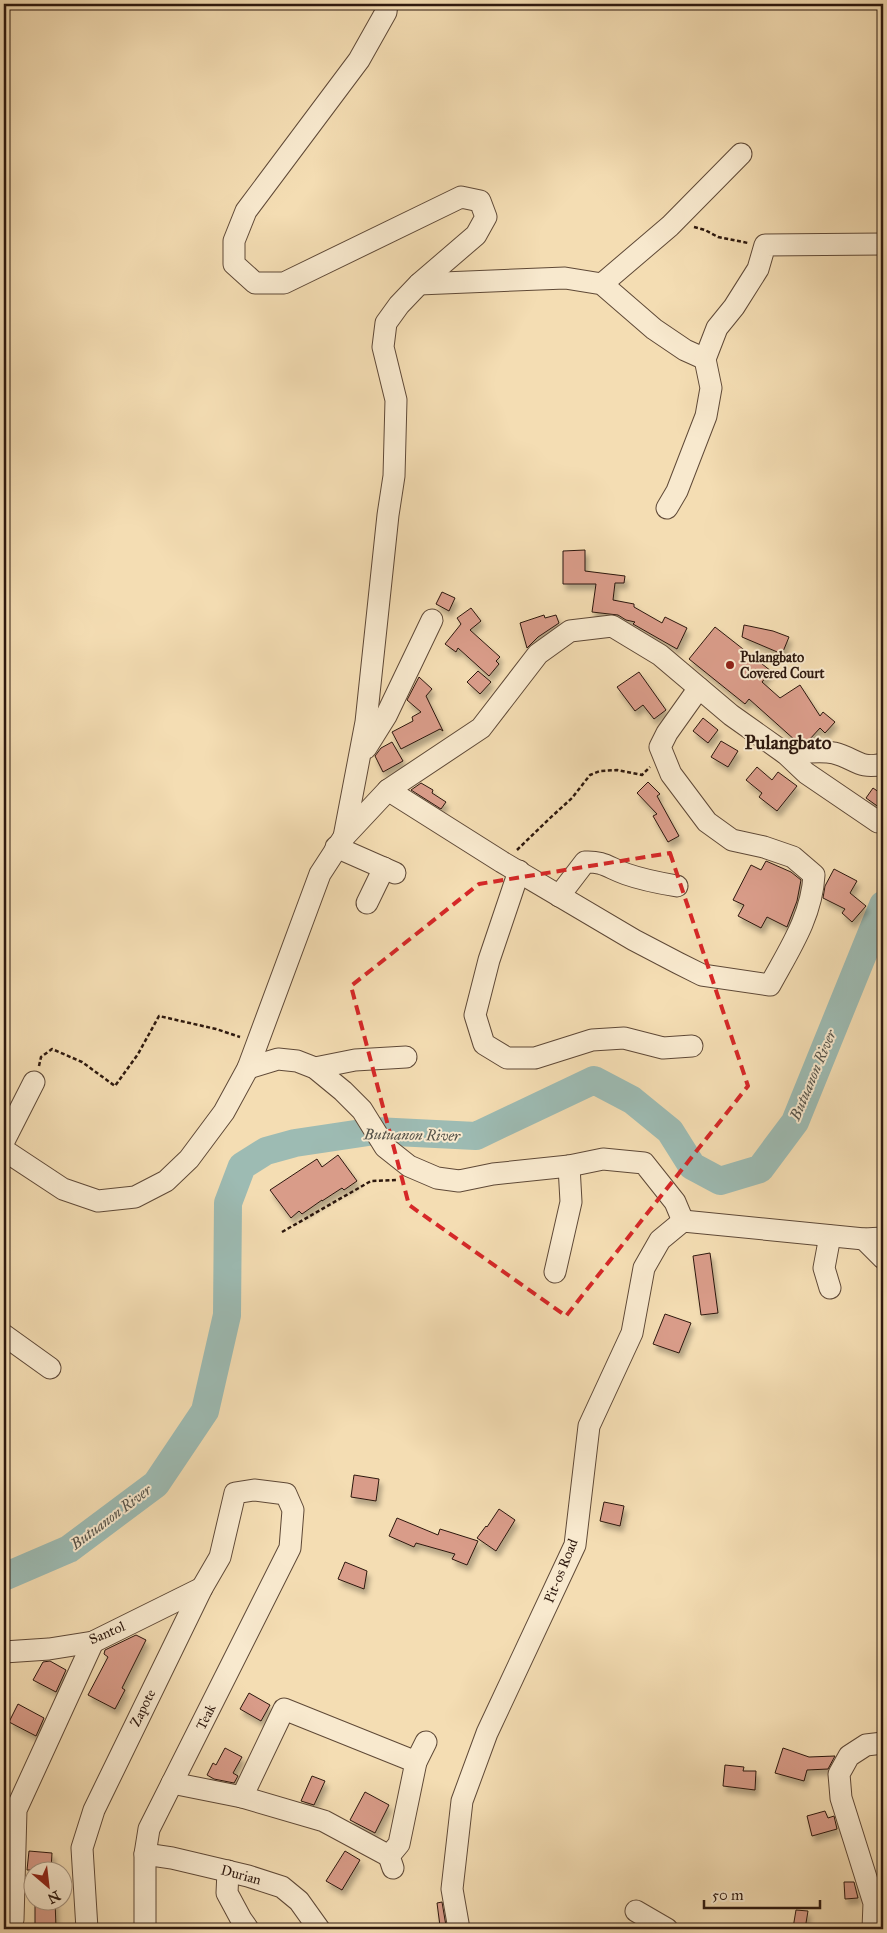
<svg xmlns="http://www.w3.org/2000/svg" width="887" height="1933" font-family="'IM FELL Great Primer',serif">
<style>
.lines{fill:none;stroke-linecap:round;stroke-linejoin:round}
.river{stroke:#9dbbb3;stroke-width:28}
.building{fill:#d99c89;stroke:#2d180e;filter:url(#shadow)}
.minor-casing{stroke:#5f4937;stroke-width:23}
.path{stroke:#2d180e;stroke-width:2.5;stroke-dasharray:4 2.5;stroke-linecap:butt}
.minor{stroke:#f8e9ce;stroke-width:21}
.marked{fill:none;stroke:#d62828;stroke-width:4;stroke-dasharray:10 6;stroke-linejoin:round}
.poi-dot{fill:#8f2418;stroke:#f8e9ce;stroke-width:2}
.labels{text-anchor:middle;dominant-baseline:central;stroke-width:4;stroke-linejoin:round;paint-order:stroke}
.poi-label{font-size:14px;font-weight:bold;fill:#2d180e;stroke:#f8e9ce;text-anchor:start}
.street-label{font-size:14px;fill:#2d180e;stroke:#f8e9ce}
.water-label{font-size:15px;font-style:italic;fill:#545148;stroke:#f8e9ce}
.district-label{font-size:19px;font-weight:bold;fill:#2d180e;stroke:#f8e9ce}
</style>
<defs>
<filter id="shadow"><feDropShadow dx="3" dy="5.5" stdDeviation="2.5" flood-color="#0004"/></filter>
</defs>
<rect width="100%" height="100%" fill="#f4ddb3"/>
<filter id="stains"><feTurbulence type="fractalNoise" baseFrequency=".004" numOctaves="4"/><feColorMatrix values="0 0 0 0 .2 0 0 0 0 .09 0 0 0 0 .02 0 0 0 .5 -.17"/></filter>
<radialGradient id="worn" r=".72"><stop offset=".6" stop-color="#630" stop-opacity="0"/><stop offset="1" stop-color="#630" stop-opacity=".3"/></radialGradient>
<g class="lines">
<polyline class="river" points="4,1577 69,1549 156,1484 205,1411 227,1315 228,1203 242,1166 266,1151 295,1143 375,1131 476,1136 594,1080 632,1100 670,1131 692,1166 720,1181 760,1169 795,1122 883,905"/>
</g>
<g class="building">
<polygon points="585,550 585,571 625,576 624,583 615,583 613,600 634,604 634,607 662,623 665,617 687,628 677,649 633,624 635,622 626,620 618,615 592,612 596,584 563,584 563,551"/>
<polygon points="442,592 455,598 449,611 436,604"/>
<polygon points="471,608 481,621 470,630 500,657 496,661 499,664 489,676 458,648 456,652 445,644 461,624 457,618"/>
<polygon points="544,615 545,618 556,615 559,623 538,637 527,648 520,623"/>
<polygon points="744,625 773,631 789,637 782,654 742,637"/>
<polygon points="715,627 771,671 762,682 780,698 800,685 820,716 823,712 835,722 825,733 820,728 809,740 796,741 749,699 745,704 689,659"/>
<polygon points="478,671 491,682 480,694 467,682"/>
<polygon points="639,672 666,710 654,719 643,705 635,711 617,687"/>
<polygon points="419,677 432,689 426,696 443,731 440,729 401,749 392,732 413,721 412,717 421,712 407,700"/>
<polygon points="703,718 718,730 708,743 693,731"/>
<polygon points="721,741 738,751 728,767 711,757"/>
<polygon points="392,742 403,761 383,772 375,756 381,748"/>
<polygon points="757,767 772,780 778,772 797,786 777,811 759,797 762,793 746,780"/>
<polygon points="648,782 660,794 657,796 679,836 668,842 653,816 657,814 637,793"/>
<polygon points="421,783 433,790 432,793 446,802 441,809 411,790"/>
<polygon points="873,788 883,795 883,804 880,808 866,798"/>
<polygon points="766,861 791,872 801,880 797,901 787,927 767,917 761,928 738,916 744,905 733,900 751,865 761,870"/>
<polygon points="834,869 857,881 850,893 866,906 852,922 842,913 845,909 823,898 825,886"/>
<polygon points="338,1155 357,1181 344,1190 342,1188 322,1201 322,1200 302,1214 299,1211 291,1218 270,1190 317,1159 322,1167"/>
<polygon points="710,1253 718,1313 701,1315 693,1256"/>
<polygon points="665,1314 691,1323 679,1353 653,1344"/>
<polygon points="354,1475 379,1479 376,1501 351,1497"/>
<polygon points="604,1502 624,1506 620,1526 600,1521"/>
<polygon points="499,1509 515,1520 496,1551 477,1538 486,1526 487,1527"/>
<polygon points="397,1518 438,1535 440,1529 478,1541 467,1565 452,1559 455,1554 416,1543 414,1547 389,1536"/>
<polygon points="345,1562 367,1571 364,1589 338,1579"/>
<polygon points="136,1635 146,1640 122,1688 125,1690 115,1709 88,1695 108,1657 104,1654 105,1650"/>
<polygon points="50,1661 66,1670 56,1692 33,1680 43,1662"/>
<polygon points="249,1693 270,1705 261,1721 240,1709"/>
<polygon points="18,1704 44,1718 36,1736 9,1722"/>
<polygon points="225,1748 242,1757 233,1773 238,1776 234,1783 214,1779 207,1775 213,1763 216,1765"/>
<polygon points="783,1748 809,1757 835,1756 828,1769 807,1770 804,1781 775,1773"/>
<polygon points="725,1765 744,1767 743,1771 756,1771 755,1790 723,1786"/>
<polygon points="312,1776 325,1781 314,1805 301,1801"/>
<polygon points="365,1792 389,1805 375,1833 350,1820"/>
<polygon points="825,1811 828,1818 834,1816 837,1829 812,1836 807,1816"/>
<polygon points="29,1851 52,1853 51,1870 27,1870"/>
<polygon points="345,1851 360,1860 342,1890 326,1881"/>
<polygon points="844,1882 854,1882 858,1898 845,1899"/>
<polygon points="55,1900 56,1928 41,1928 35,1924 35,1901"/>
<polygon points="442,1902 446,1926 440,1926 437,1903"/>
<polygon points="796,1910 808,1911 805,1929 793,1928"/>
</g>
<g class="lines">
<g class="minor-casing">
<g id="minor">
<polyline points="419,284 565,278 602,284 654,329 685,350 705,359"/>
<polyline points="602,284 670,226 741,154"/>
<polyline points="667,508 677,491 706,416 711,388 705,359 717,328 734,307 758,269 765,245 883,244"/>
<polyline points="366,748 386,716 432,620"/>
<path d="M 786,754 C 802,753 819,750 834,753 C 855,758 859,770 883,764"/>
<path d="M 388,790 L 502,862 L 634,940 L 678,963 L 702,975 L 770,985 C 789,950 812,916 814,875 L 793,857 L 764,847 L 732,840 L 707,822 L 671,774 L 660,747 L 667,733 L 699,688"/>
<polyline points="344,837 366,722 388,515 394,476 396,400 383,347 386,323 399,305 419,284 476,235 486,217 480,201 461,197 284,283 255,283 234,264 234,241 246,211 359,60 386,12 387,4"/>
<polyline points="336,847 395,873"/>
<polyline points="519,871 489,960 475,1015 484,1044 507,1058 535,1058 592,1040 624,1038 663,1048 692,1046"/>
<path d="M 559,896 L 585,862 C 603,861 609,868 626,874 C 643,880 659,883 677,886"/>
<polyline points="367,903 384,868"/>
<polyline points="248,1068 278,1059 297,1061 315,1068 343,1091 362,1110 385,1147 409,1166 437,1178 459,1181 493,1174 569,1166 603,1159 644,1163 675,1202 683,1221"/>
<polyline points="315,1068 355,1060 406,1057"/>
<polyline points="4,1141 34,1082"/>
<polyline points="4,1150 63,1189 98,1201 135,1197 166,1181 189,1159 224,1112 248,1068 320,874 344,837 388,790 481,728 538,654 570,631 612,626 660,655 731,715 786,754 806,773 878,822"/>
<polyline points="683,1221 864,1239 883,1238"/>
<polyline points="830,1236 824,1268 830,1288"/>
<polyline points="864,1239 883,1258"/>
<polyline points="555,1272 571,1202 569,1166"/>
<polyline points="4,1335 50,1368"/>
<polyline points="4,1652 49,1649 93,1642 202,1588"/>
<polyline points="172,1783 242,1797 324,1821 389,1856"/>
<polyline points="242,1797 284,1709 416,1762"/>
<polyline points="145,1854 172,1858 248,1876 282,1887 299,1901 319,1929"/>
<polyline points="393,1868 389,1856 399,1844 416,1762 426,1742"/>
<polyline points="228,1871 227,1893 241,1919 248,1929"/>
<polyline points="636,1911 667,1929"/>
<polyline points="6,1929 13,1920 16,1810 93,1642"/>
<polyline points="87,1929 82,1848 94,1810 202,1588 220,1557 235,1493 254,1490 286,1494 293,1510 290,1548 149,1829 145,1854 145,1929"/>
<polyline points="459,1929 452,1889 462,1801 487,1733 575,1545 589,1426 632,1333 644,1268 660,1240 683,1221"/>
<polyline points="873,1929 874,1903 841,1798 839,1774 849,1756 866,1745 883,1743"/>
</g>
</g>
<g class="path">
<polyline points="694,227 705,230 718,237 748,243"/>
<polyline points="517,850 549,819 572,798 590,775 600,771 617,770 642,775 650,767"/>
<polyline points="39,1066 41,1057 52,1049 82,1062 115,1086 138,1054 159,1016 216,1029 240,1037"/>
<polyline points="282,1232 371,1181 397,1180"/>
</g>
<use href="#minor" class="minor"/>
</g>
<path class="marked" d="M 670,853 L 748,1086 L 566,1316 L 409,1205 L 351,986 L 479,884 Z"/>
<circle class="poi-dot" cx="730" cy="665" r="5"/>
<g class="labels">
<g class="poi-label">
<text x="740" y="657">Pulangbato<tspan x="740" dy="16">Covered Court</tspan></text>
</g>
<g class="street-label">
<text transform="translate(561 1571) rotate(-68)">Pit-os Road</text>
<text transform="translate(107 1633) rotate(-23)">Santol</text>
<text transform="translate(143 1708) rotate(-64)">Zapote</text>
<text transform="translate(206 1717) rotate(-63)">Teak</text>
<text transform="translate(241 1875) rotate(15)">Durian</text>
</g>
<g class="water-label">
<text transform="translate(813 1075) rotate(-67)">Butuanon River</text>
<text transform="translate(412 1135) rotate(1)">Butuanon River</text>
<text transform="translate(111 1517) rotate(-37)">Butuanon River</text>
</g>
<g class="district-label">
<text x="788" y="742">Pulangbato</text>
</g>
</g>
<rect width="887" height="1933" fill="none" stroke="#f4ddb3" stroke-width="20"/>
<rect x="5" y="5" width="877" height="1923" fill="none" stroke="#2d180e" stroke-width="2.5"/>
<rect x="10" y="10" width="867" height="1913" fill="none" stroke="#2d180e"/>
<g transform="translate(48 1886) rotate(152)"><circle r="24" fill="#f8e9ce" stroke="#a79581"/>
<path d="M0-4L9 19L0 12L-9 19Z" fill="#8f2418"/>
<text y="-8" font-size="14" font-weight="bold" text-anchor="middle" fill="#2d180e">N</text>
</g>
<path d="M704 1900v8h116v-8" fill="none" stroke="#2d180e" stroke-width="2.5"/>
<text x="712" y="1900" font-size="15" fill="#2d180e" stroke="#f8e9ce" stroke-width="4" paint-order="stroke">50 m</text>
<rect width="100%" height="100%" filter="url(#stains)"/>
<rect width="100%" height="100%" fill="url(#worn)"/>
</svg>
